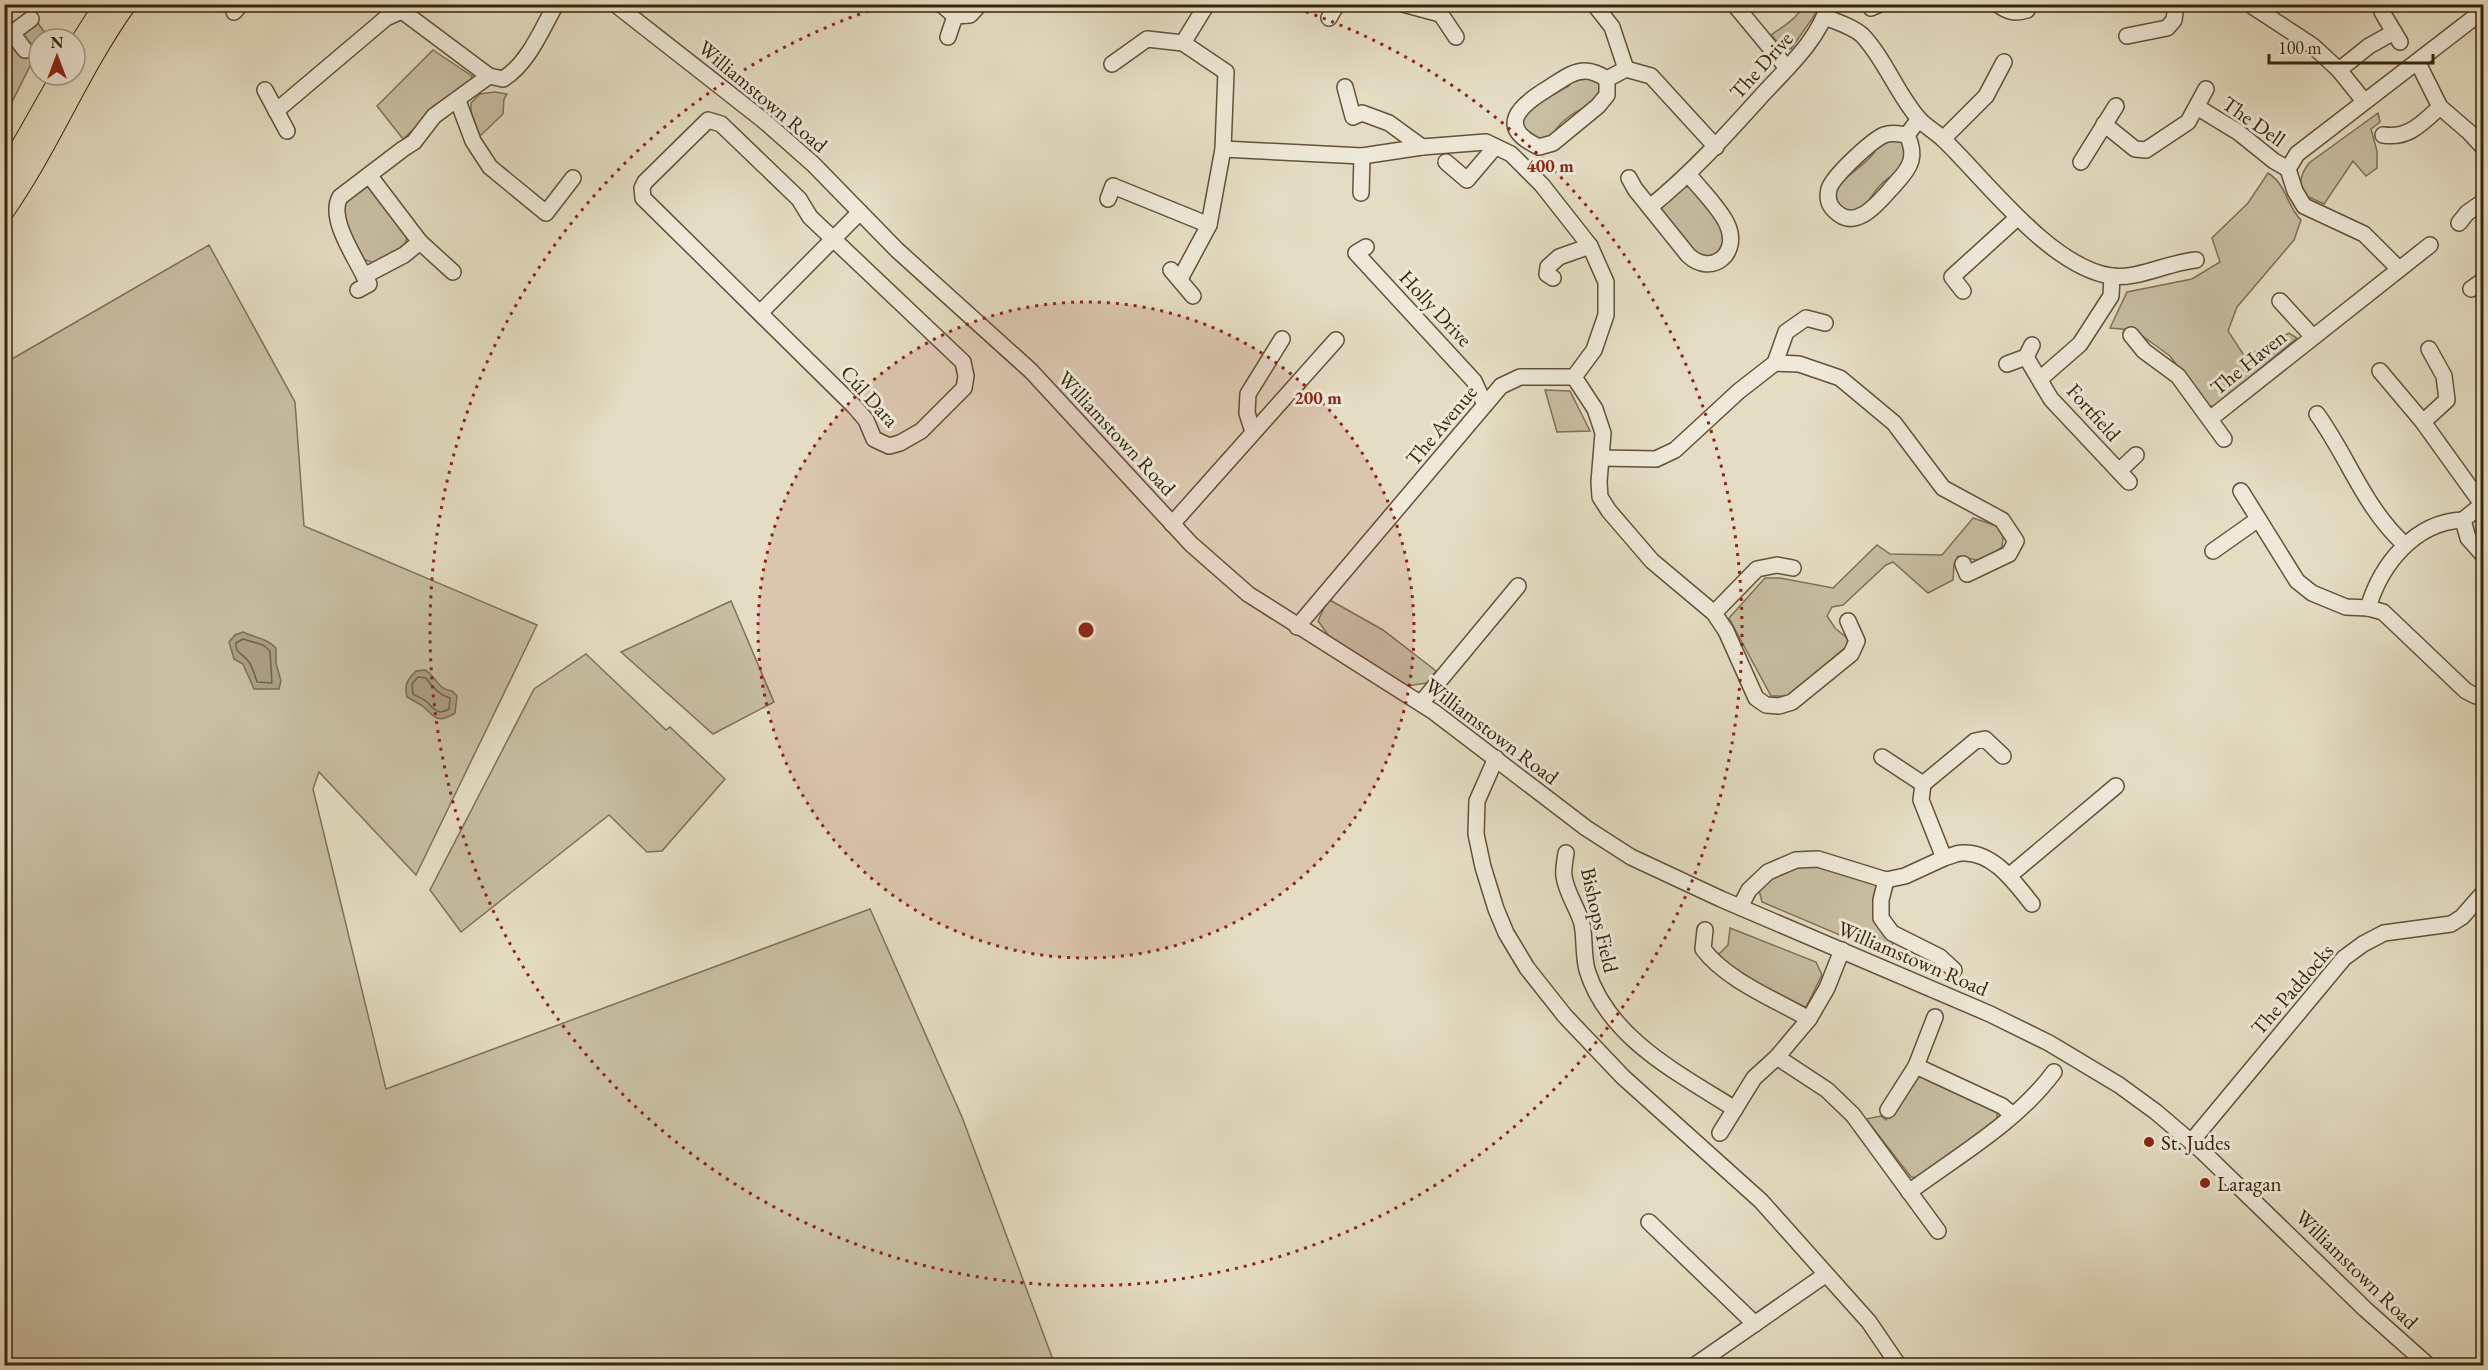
<svg xmlns="http://www.w3.org/2000/svg" width="2488" height="1370" font-family="'EB Garamond',serif">
<style>
.green{fill:#c8bea3;stroke:#807156;stroke-width:1.5}
.water{fill:#aa9e84;stroke:#7c6d53;stroke-width:1.5}
.lines{fill:none;stroke-linecap:round;stroke-linejoin:round}
.shore{stroke:#716146;stroke-width:1.5}
.minor-casing{stroke:#635238;stroke-width:18}
.major-casing{stroke:#382409;stroke-width:22}
.minor{stroke:#eee9d8;stroke-width:15}
.major{stroke:#e5ddc3;stroke-width:20}
.ring{fill:none;stroke:#8f2418;stroke-width:3;stroke-dasharray:3 6}
.poi-dot{fill:#8f2418;stroke:#eee9d8;stroke-width:2}
.labels{text-anchor:middle;dominant-baseline:central;stroke-width:6;stroke-linejoin:round;paint-order:stroke}
.street-label{font-size:21px;fill:#382409;stroke:#eee9d8}
.poi-label{font-size:21px;fill:#382409;stroke:#eee9d8;text-anchor:start}
.centre{fill:#8f2418;stroke:#eee9d8;stroke-width:3}
.ring-label{font-size:18px;text-anchor:middle;font-weight:bold;fill:#8f2418;stroke:#eee9d8;stroke-width:6;stroke-linejoin:round;paint-order:stroke}
</style>
<rect width="100%" height="100%" fill="#e5ddc3"/>
<filter id="stains"><feTurbulence type="fractalNoise" baseFrequency=".00333" numOctaves="4"/><feColorMatrix values="0 0 0 0 .2 0 0 0 0 .09 0 0 0 0 .02 0 0 0 .5 -.17"/></filter>
<radialGradient id="worn" r=".72"><stop offset=".6" stop-color="#630" stop-opacity="0"/><stop offset="1" stop-color="#630" stop-opacity=".3"/></radialGradient>
<g class="green">
<path d="M 1804,4 L 1818,5 L 1814,16 L 1791,49 L 1784,49 L 1771,35 C 1784,26 1797,19 1804,4 Z"/>
<polygon points="37,22 46,34 43,39 39,39 39,48 5,116 4,57 7,54 5,46 15,46 23,39 23,33"/>
<polygon points="433,50 472,76 471,81 432,107 418,125 403,139 377,106"/>
<path d="M 1580,77 L 1600,80 L 1603,91 L 1588,108 C 1577,108 1556,125 1553,135 L 1539,141 L 1522,128 L 1524,111 L 1569,86 L 1572,81 Z"/>
<polygon points="495,92 507,94 504,99 503,114 480,136 471,112 471,103 480,94"/>
<path d="M 2378,113 L 2380,122 L 2371,129 L 2377,151 L 2377,168 L 2366,176 L 2353,161 L 2324,204 L 2302,194 C 2299,181 2301,174 2309,163 Z"/>
<path d="M 1896,138 L 1903,143 L 1908,151 L 1898,173 C 1884,178 1871,194 1866,207 L 1853,214 L 1838,206 L 1833,195 L 1842,178 L 1846,178 C 1854,171 1866,163 1873,154 C 1879,144 1883,140 1896,138 Z"/>
<path d="M 2268,173 C 2287,185 2286,205 2301,220 L 2294,240 L 2237,307 L 2228,331 L 2245,357 L 2289,333 L 2297,338 L 2215,407 L 2207,405 L 2170,356 L 2134,330 L 2110,328 L 2127,292 L 2192,279 L 2220,262 L 2212,238 L 2248,203 Z"/>
<path d="M 366,186 L 372,189 L 407,236 C 407,252 386,257 374,263 L 363,259 C 356,246 334,213 346,200 C 350,194 360,190 366,186 Z"/>
<path d="M 1684,187 L 1691,187 C 1709,209 1724,219 1723,249 C 1697,274 1677,233 1661,214 L 1661,206 Z"/>
<polygon points="209,245 295,402 304,526 537,625 416,875 319,772 313,789 386,1089 870,909 962,1117 1055,1365 5,1365 5,363"/>
<polygon points="1545,390 1570,391 1590,431 1557,432"/>
<polygon points="1973,518 1997,526 2003,537 2002,547 1981,561 1958,556 1954,564 1953,580 1928,593 1893,562 1886,565 1843,605 1832,607 1827,616 1835,628 1848,639 1846,647 1788,696 1771,696 1729,618 1765,578 1780,578 1833,588 1877,545 1890,554 1942,555"/>
<polygon points="1328,599 1383,630 1436,671 1427,683 1407,686 1331,639 1318,621"/>
<polygon points="731,601 774,702 713,734 621,652"/>
<polygon points="586,654 666,730 670,727 725,779 662,851 647,852 609,815 461,932 430,890 534,689"/>
<polygon points="1806,864 1821,865 1878,884 1894,941 1887,955 1762,902 1759,890 1775,875"/>
<path d="M 1730,928 L 1816,962 L 1822,975 L 1806,1007 C 1770,1001 1737,971 1708,951 L 1713,949 L 1719,954 L 1728,945 Z"/>
<polygon points="1920,1076 1996,1108 1998,1121 1918,1178 1911,1177 1866,1119 1881,1116 1886,1120 1912,1084"/>
</g>
<g class="water">
<path d="M 243,632 C 256,638 266,638 276,648 L 276,663 L 281,681 L 279,689 L 254,689 L 243,664 L 234,659 L 229,642 L 235,635 Z"/>
<path d="M 425,670 C 436,676 438,690 452,691 L 457,696 L 455,713 C 435,726 434,714 421,705 C 416,702 412,700 407,697 C 404,685 407,680 416,671 Z"/>
</g>
<g class="lines">
<g class="shore">
<path d="M 243,639 L 263,645 L 270,651 L 272,683 L 257,682 C 255,675 253,668 249,662 C 244,654 235,654 236,643 Z"/>
<path d="M 418,677 L 426,678 C 432,687 439,695 450,698 L 449,709 C 438,716 434,709 427,702 C 423,698 417,697 413,694 L 412,684 Z"/>
</g>
<g class="minor-casing">
<g id="minor">
<polyline points="615,4 763,120 813,164 897,250 1031,371 1191,544 1248,594 1434,712 1586,828 1631,857 1721,899 1990,1014 2049,1043 2119,1085 2156,1112 2203,1152 2365,1309 2429,1366"/>
<polyline points="941,4 955,16"/>
<polyline points="1403,4 1440,14"/>
<polyline points="1434,4 1456,37"/>
<polyline points="1594,4 1612,27 1626,69"/>
<polyline points="1734,4 1787,68"/>
<path d="M 1997,4 C 2008,12 2014,14 2027,10 L 2030,4"/>
<polyline points="2249,4 2313,46 2339,70 2364,101"/>
<polyline points="1871,8 1880,4"/>
<path d="M 402,11 L 489,76 L 503,79 C 528,64 542,29 556,4"/>
<polyline points="234,12 241,4"/>
<polyline points="2382,12 2400,42"/>
<path d="M 1825,17 C 1837,22 1852,26 1862,35 C 1885,59 1897,94 1919,119 C 1926,127 1936,132 1943,139 C 1986,180 2050,267 2111,276 C 2136,280 2170,262 2196,260"/>
<polyline points="1329,18 1337,4"/>
<polyline points="12,33 25,50"/>
<polyline points="2127,36 2167,28 2174,20 2176,4"/>
<polyline points="948,37 955,16 970,15 980,4"/>
<polyline points="4,39 31,19"/>
<polyline points="1183,43 1207,4"/>
<polyline points="2418,63 2440,107 2469,132 2484,148"/>
<polyline points="1112,64 1147,39 1183,43 1226,72 1223,149 1209,225 1180,279"/>
<polyline points="2339,70 2369,46 2394,32"/>
<path d="M 1607,79 L 1607,95 L 1598,106 L 1553,143 L 1539,147 C 1496,127 1519,106 1547,89 C 1559,82 1571,71 1585,71 C 1594,71 1600,75 1607,79 L 1626,69 L 1651,76 L 1716,147"/>
<polyline points="1345,87 1353,117 1362,113 1389,123 1422,147"/>
<polyline points="265,90 287,131"/>
<polyline points="458,101 473,141 490,167 546,213 573,178"/>
<polyline points="2197,107 2238,132 2274,161 2288,169"/>
<polyline points="276,111 386,18 402,11 405,4"/>
<polygon points="708,120 721,124 799,199 810,217 963,362 966,376 964,388 921,431 900,443 889,446 874,439 866,420 854,406 643,198 642,188 645,182"/>
<polyline points="2104,124 2135,149 2146,150 2188,122 2206,89"/>
<path d="M 1907,135 C 1899,134 1892,132 1884,135 C 1871,141 1833,176 1829,189 C 1827,197 1828,204 1834,210 C 1857,234 1881,199 1896,183 C 1911,167 1917,156 1907,135 L 1919,119"/>
<path d="M 2383,135 C 2409,139 2422,123 2440,107"/>
<polyline points="1943,139 1986,96 2004,62"/>
<polyline points="1223,149 1362,156 1422,147 1486,142 1511,154 1542,185 1590,246 1606,282 1606,315 1594,350 1574,377 1520,377 1501,386 1297,627"/>
<polyline points="1446,162 1467,180 1495,147"/>
<polyline points="2081,162 2116,106"/>
<path d="M 369,175 L 420,242 L 404,255 L 364,276 C 354,255 328,218 340,197 L 403,149 L 414,142 L 434,116 L 489,76"/>
<path d="M 1629,178 L 1635,189 L 1688,255 C 1711,277 1741,254 1727,224 C 1719,207 1701,190 1689,175"/>
<polyline points="1361,193 1362,156"/>
<polyline points="1108,199 1113,186 1209,225"/>
<path d="M 1650,207 C 1693,172 1727,134 1764,93 C 1789,66 1818,40 1829,4"/>
<polyline points="2459,223 2467,213 2484,201"/>
<polyline points="420,242 453,272"/>
<polyline points="1366,247 1356,253 1474,381 1485,405"/>
<polyline points="2399,269 2364,234 2304,206 2295,191 2288,169 2297,154 2484,10"/>
<polyline points="1171,270 1193,296"/>
<polyline points="1553,278 1547,274 1548,267 1559,257 1590,246"/>
<polyline points="2471,289 2484,280"/>
<polyline points="358,290 369,284 364,276"/>
<polyline points="1963,291 1952,277 2017,218"/>
<polyline points="2280,301 2313,337"/>
<polyline points="760,313 860,212"/>
<polyline points="2131,335 2144,351 2178,376 2224,439"/>
<polyline points="2026,357 2051,399 2129,482"/>
<polyline points="1775,363 1799,364 1840,378 1894,423 1943,488 2002,520 2016,541 2009,554 1967,574 1963,564"/>
<polyline points="2007,364 2026,357 2032,345"/>
<polyline points="2380,371 2423,422 2482,504"/>
<polyline points="1574,377 1595,409 1603,433 1599,482 1600,497 1609,511 1652,561 1714,613 1726,631 1756,698 1766,705 1779,706 1792,702 1851,654 1857,641 1848,621"/>
<polyline points="2040,379 2080,344 2111,296 2112,276"/>
<path d="M 2317,414 C 2348,457 2364,507 2404,544"/>
<polyline points="2210,419 2430,245"/>
<polyline points="2423,422 2447,400 2444,376 2429,349"/>
<polyline points="1253,432 1247,413 1248,394 1282,339"/>
<polyline points="1602,458 1656,459 1675,450 1739,391 1775,363 1786,332 1806,318 1825,323"/>
<polyline points="2119,471 2136,455"/>
<polyline points="2241,491 2297,581 2312,593 2346,607 2368,608 2383,612 2466,691 2476,696 2484,695"/>
<polyline points="2484,503 2463,520 2468,538 2484,556"/>
<polyline points="1172,524 1336,340"/>
<polyline points="2213,551 2257,520"/>
<path d="M 2368,608 C 2381,564 2415,522 2463,520"/>
<polyline points="1714,613 1757,569 1777,565 1793,568"/>
<polyline points="1421,703 1518,586"/>
<polyline points="1882,757 1923,784"/>
<polyline points="1496,758 1477,801 1476,834 1483,867 1496,909 1506,933 1527,968 1565,1016 1623,1077 1761,1201 1869,1322 1899,1366"/>
<path d="M 1566,853 C 1565,860 1563,870 1564,876 C 1566,893 1578,908 1582,924 C 1585,939 1583,954 1587,970 C 1608,1038 1678,1073 1735,1109"/>
<path d="M 1944,858 C 1949,857 1956,853 1962,853 C 1993,851 2015,883 2032,904"/>
<polyline points="2009,876 2116,786"/>
<polyline points="1886,880 1881,900 1881,918 1892,933 1940,957 1954,970"/>
<polyline points="1740,907 1749,890 1768,872 1796,860 1818,859 1886,880 1905,876 1944,858 1921,800 1923,784 1975,741 1985,739 2003,756"/>
<path d="M 1705,930 L 1703,949 C 1726,980 1776,1000 1809,1019"/>
<polyline points="1777,1057 1827,1090 1853,1115 1938,1231"/>
<polyline points="1916,1066 2002,1106 2013,1115"/>
<polyline points="1888,1110 1916,1066 1935,1017"/>
<polyline points="1720,1133 1754,1078 1777,1057 1809,1019 1827,988 1842,950"/>
<polyline points="2191,1142 2344,958 2363,944 2384,933 2451,924 2462,917 2484,892"/>
<path d="M 1909,1192 C 1959,1155 2017,1122 2054,1072"/>
<polyline points="1649,1222 1755,1324"/>
<polyline points="1694,1366 1825,1275"/>
</g>
</g>
<g class="major-casing">
<g id="major">
<polyline points="75,51 105,4"/>
<polyline points="4,177 62,75"/>
<path d="M 4,211 C 50,145 79,70 126,4"/>
</g>
</g>
<use href="#minor" class="minor"/>
<use href="#major" class="major"/>
</g>
<circle cx="1086" cy="630" r="328" fill="#8f2418" fill-opacity=".12"/>
<g class="ring">
<circle cx="1086" cy="630" r="328"/>
<path d="M1289 6A656 656 0 1 1 883 6"/>
</g>
<g class="poi-dot">
<circle cx="2149" cy="1142" r="6"/>
<circle cx="2205" cy="1183" r="6"/>
</g>
<g class="labels">
<g class="street-label">
<text transform="translate(1761 65) rotate(-48)">The Drive</text>
<text transform="translate(763 96) rotate(40)">Williamstown Road</text>
<text transform="translate(2254 121) rotate(35)">The Dell</text>
<text transform="translate(1436 308) rotate(47)">Holly Drive</text>
<text transform="translate(2248 362) rotate(-39)">The Haven</text>
<text transform="translate(870 396) rotate(48)">Cúl Dara</text>
<text transform="translate(2094 412) rotate(48)">Fortfield</text>
<text transform="translate(1441 425) rotate(-50)">The Avenue</text>
<text transform="translate(1117 433) rotate(47)">Williamstown Road</text>
<text transform="translate(1492 731) rotate(37)">Williamstown Road</text>
<text transform="translate(1600 920) rotate(77)">Bishops Field</text>
<text transform="translate(1913 958) rotate(23)">Williamstown Road</text>
<text transform="translate(2292 989) rotate(-49)">The Paddocks</text>
<text transform="translate(2357 1269) rotate(44)">Williamstown Road</text>
</g>
<g class="poi-label">
<text x="2161" y="1142">St. Judes</text>
<text x="2217" y="1183">Laragan</text>
</g>
</g>
<circle cx="1086" cy="630" r="9" class="centre"/>
<g class="ring-label">
<text x="1550" y="172">400 m</text>
<text x="1318" y="404">200 m</text>
</g>
<rect width="2488" height="1370" fill="none" stroke="#e5ddc3" stroke-width="24"/>
<rect x="6" y="6" width="2476" height="1358" fill="none" stroke="#382409" stroke-width="3"/>
<rect x="12" y="12" width="2464" height="1346" fill="none" stroke="#382409" stroke-width="1.5"/>
<g transform="translate(57 57)"><circle r="28" fill="#eee9d8" stroke="#a59a85" stroke-width="1.5"/>
<path d="M0-4.5L10 22L0 15L-10 22Z" fill="#8f2418"/>
<text y="-9" font-size="16" font-weight="bold" text-anchor="middle" fill="#382409">N</text>
</g>
<path d="M2269 54v9h164v-9" fill="none" stroke="#382409" stroke-width="3"/>
<text x="2278" y="54" font-size="18" fill="#382409" stroke="#eee9d8" stroke-width="4.5" paint-order="stroke">100 m</text>
<rect width="100%" height="100%" filter="url(#stains)"/>
<rect width="100%" height="100%" fill="url(#worn)"/>
</svg>
